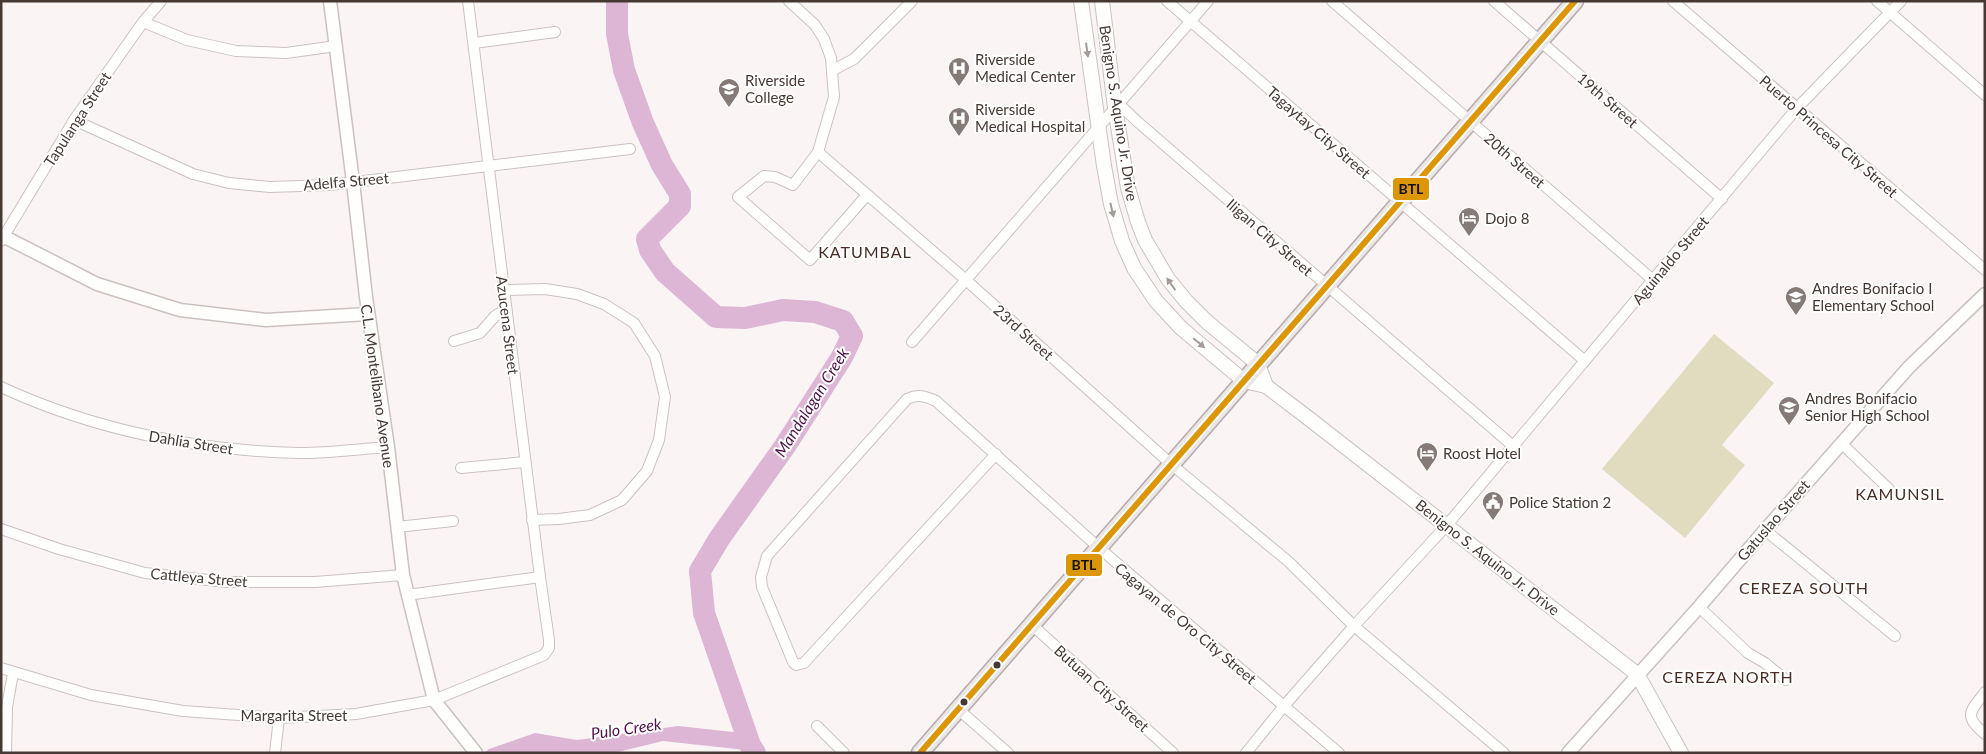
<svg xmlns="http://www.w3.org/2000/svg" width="1986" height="754" font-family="Lato,sans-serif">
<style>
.green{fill:#e1dcbf}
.water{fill:#ddb6d6}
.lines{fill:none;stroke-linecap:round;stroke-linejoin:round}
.river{stroke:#ddb6d6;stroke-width:22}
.minor-casing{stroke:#cbc2c0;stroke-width:12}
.tertiary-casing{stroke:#cbc2c0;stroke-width:15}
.secondary-casing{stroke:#cbc2c0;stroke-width:16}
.primary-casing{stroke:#b7aaab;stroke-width:19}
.minor{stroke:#fefefd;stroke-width:10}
.tertiary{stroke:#fefefd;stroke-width:12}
.secondary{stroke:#fefefd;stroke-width:14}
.primary{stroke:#ebe5e6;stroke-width:16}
.bus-1-casing{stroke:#fff;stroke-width:10}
.bus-1{stroke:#dc9608;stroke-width:6}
.oneway{fill:#a29b98}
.bus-dot{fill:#463833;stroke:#fff;stroke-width:2}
.labels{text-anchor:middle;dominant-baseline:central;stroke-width:4;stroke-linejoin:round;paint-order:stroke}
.poi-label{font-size:15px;fill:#463833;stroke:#fff;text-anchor:start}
.street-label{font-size:15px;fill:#463833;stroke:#fff}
.neighbourhood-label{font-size:16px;letter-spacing:1px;fill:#492d25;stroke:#fff}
.water-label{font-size:16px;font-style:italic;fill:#50114c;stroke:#fff}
.line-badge{stroke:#fff;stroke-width:2}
.pale-badge-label{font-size:14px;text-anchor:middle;font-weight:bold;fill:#111}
</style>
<rect width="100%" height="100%" fill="#faf5f4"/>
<polygon class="green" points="1714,334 1774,383 1722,445 1745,465 1685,538 1602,469"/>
<polygon class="water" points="678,726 752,734 765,753 747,753 745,750 663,741 614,753 484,753 489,749 535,733 577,740"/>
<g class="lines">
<polyline class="river" points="617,1 617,34 624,70 643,123 662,165 680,194 680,206 647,239 650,250 665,272 716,317 745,318 783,310 815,312 843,321 852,336 842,357 785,446 719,539 700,571 704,613 750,745 755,753"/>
<g class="minor-casing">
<g id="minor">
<polyline points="789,1 815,25 824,39 831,58 834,97 818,152 966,280 1171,464 1289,562 1354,626 1504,753"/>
<polyline points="1167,1 1585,361"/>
<polyline points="1332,1 1653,280"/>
<polyline points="1494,1 1722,199"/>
<polyline points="1673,1 1985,270"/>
<polyline points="1877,1 1985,95"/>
<polyline points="143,22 187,40 236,51 286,53 336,46"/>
<polyline points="474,43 555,32"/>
<polyline points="833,70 854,59 912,1"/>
<polyline points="1119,104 1139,123 1513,446"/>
<polyline points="74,120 193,174 229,183 270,187 330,185 630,149"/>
<polyline points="818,152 793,185 775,177 764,176 738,197 810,260 867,195"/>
<polyline points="1,241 74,120 143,22 161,1"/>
<polyline points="504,290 545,289 577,294 604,304 634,323 655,356 665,397 659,440 647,471 622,500 590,515 559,519 532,520"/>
<polyline points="454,341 480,333 495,316 506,309"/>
<polyline points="912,342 1208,1"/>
<path d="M 1,387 C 94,430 198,451 300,453 C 329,453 359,449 388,447"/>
<polyline points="1841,443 1889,489"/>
<path d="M 996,454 L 804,663 L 796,665 L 793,662 L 762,587 L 761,577 L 767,556 L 907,399 C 918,394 925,396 936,401 L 1098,547 L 1339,753"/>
<polyline points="461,468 525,462"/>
<polyline points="397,527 453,521"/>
<polyline points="1,529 59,549 145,573 226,582 315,582 403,575"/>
<polyline points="1765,530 1895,636"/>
<polyline points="407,595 540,577"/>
<polyline points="1699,607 1748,653 1765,663 1786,680"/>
<polyline points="1031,624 1173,753"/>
<polyline points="1,668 91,695 183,711 279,718 356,714 434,700 544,655 549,648 549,640 540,577 468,1"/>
<path d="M 1985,692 C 1970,712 1963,716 1985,734"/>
<polyline points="958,709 1008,753"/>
<polyline points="817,726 844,753"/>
<polyline points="6,753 7,707 13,673"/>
<polyline points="275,753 279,718"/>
<polyline points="1246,753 1284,706 1354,626 1447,525 1797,108 1901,1"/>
</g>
</g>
<g class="tertiary-casing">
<g id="tertiary">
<polyline points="330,1 353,182 366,297 388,447 403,575 434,700 476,753"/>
<polyline points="1,235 97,284 180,310 266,320 368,314"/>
<polyline points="1568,753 1699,607 1765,530 1909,367 1985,294"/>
</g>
</g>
<g class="secondary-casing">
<g id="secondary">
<polyline points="1081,1 1104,166 1111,204 1122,241 1134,268 1156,301 1181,328 1244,381 1266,386 1303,414 1637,674 1681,753"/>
<polyline points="1102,1 1115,108 1128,188 1138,222 1145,240 1168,279 1186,301 1207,322 1258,364 1266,386"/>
</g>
</g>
<g class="primary-casing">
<polyline id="primary" points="920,753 1575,1"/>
</g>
<use href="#minor" class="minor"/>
<use href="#tertiary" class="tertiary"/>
<use href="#secondary" class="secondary"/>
<use href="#primary" class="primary"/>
<g class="bus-1-casing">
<polyline id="bus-1" points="920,753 1575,1"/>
</g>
<use href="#bus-1" class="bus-1"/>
</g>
<defs><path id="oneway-solid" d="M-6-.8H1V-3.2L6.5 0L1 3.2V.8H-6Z" transform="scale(1.25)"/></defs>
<g class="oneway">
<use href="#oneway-solid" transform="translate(1087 50) rotate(82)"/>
<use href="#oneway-solid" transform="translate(1112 210) rotate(77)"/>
<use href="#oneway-solid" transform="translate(1171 284) rotate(-125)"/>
<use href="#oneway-solid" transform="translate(1199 343) rotate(40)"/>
</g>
<defs>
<g id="hospital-pin" transform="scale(1.125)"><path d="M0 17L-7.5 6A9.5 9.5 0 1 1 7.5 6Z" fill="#857a77" stroke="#fff"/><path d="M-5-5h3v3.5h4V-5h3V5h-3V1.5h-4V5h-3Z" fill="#fff"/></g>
<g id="university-pin" transform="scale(1.125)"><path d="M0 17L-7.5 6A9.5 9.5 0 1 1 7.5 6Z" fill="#857a77" stroke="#fff"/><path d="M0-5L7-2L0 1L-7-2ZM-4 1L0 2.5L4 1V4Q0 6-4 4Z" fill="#fff"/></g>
<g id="hotel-pin" transform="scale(1.125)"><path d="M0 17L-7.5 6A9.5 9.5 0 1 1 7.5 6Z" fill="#857a77" stroke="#fff"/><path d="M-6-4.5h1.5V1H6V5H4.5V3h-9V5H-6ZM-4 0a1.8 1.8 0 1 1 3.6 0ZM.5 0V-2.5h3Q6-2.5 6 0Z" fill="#fff"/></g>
<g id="school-pin" transform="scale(1.125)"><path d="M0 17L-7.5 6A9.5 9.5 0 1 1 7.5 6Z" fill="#857a77" stroke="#fff"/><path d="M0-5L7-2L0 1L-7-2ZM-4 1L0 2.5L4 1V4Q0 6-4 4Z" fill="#fff"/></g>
<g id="civic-pin" transform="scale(1.125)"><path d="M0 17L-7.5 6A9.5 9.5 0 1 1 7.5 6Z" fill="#857a77" stroke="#fff"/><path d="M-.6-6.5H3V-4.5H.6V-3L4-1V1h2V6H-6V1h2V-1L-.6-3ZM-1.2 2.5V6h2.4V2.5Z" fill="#fff"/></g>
</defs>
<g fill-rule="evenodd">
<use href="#hospital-pin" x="959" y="68"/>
<use href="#university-pin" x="729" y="89"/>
<use href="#hospital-pin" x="959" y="118"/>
<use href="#hotel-pin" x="1469" y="218"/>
<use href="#school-pin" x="1796" y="297"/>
<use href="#school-pin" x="1789" y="407"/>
<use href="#hotel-pin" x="1427" y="453"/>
<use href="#civic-pin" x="1493" y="502"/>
</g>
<g class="bus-dot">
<circle cx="997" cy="665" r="4.5"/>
<circle cx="964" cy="702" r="4.5"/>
</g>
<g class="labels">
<g class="poi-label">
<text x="975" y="59">Riverside<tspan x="975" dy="17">Medical Center</tspan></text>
<text x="745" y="80">Riverside<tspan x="745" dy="17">College</tspan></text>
<text x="975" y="109">Riverside<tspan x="975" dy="17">Medical Hospital</tspan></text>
<text x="1485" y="218">Dojo 8</text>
<text x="1812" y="288">Andres Bonifacio I<tspan x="1812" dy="17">Elementary School</tspan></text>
<text x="1805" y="398">Andres Bonifacio<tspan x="1805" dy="17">Senior High School</tspan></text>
<text x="1443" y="453">Roost Hotel</text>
<text x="1509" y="502">Police Station 2</text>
</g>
<g class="street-label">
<text transform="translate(1608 100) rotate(41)">19th Street</text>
<text transform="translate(1119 113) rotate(81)">Benigno S. Aquino Jr. Drive</text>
<text transform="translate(77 119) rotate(-57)">Tapulanga Street</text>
<text transform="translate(1319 132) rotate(41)">Tagaytay City Street</text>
<text transform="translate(1829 136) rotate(41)">Puerto Princesa City Street</text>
<text transform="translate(1515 160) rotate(41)">20th Street</text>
<text transform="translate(346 181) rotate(-5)">Adelfa Street</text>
<text transform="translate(1270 237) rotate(41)">Iligan City Street</text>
<text transform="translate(1670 260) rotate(-50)">Aguinaldo Street</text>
<text transform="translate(508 325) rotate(83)">Azucena Street</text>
<text transform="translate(1024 332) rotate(42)">23rd Street</text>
<text transform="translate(378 386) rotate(82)">C.L. Montelibano Avenue</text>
<text transform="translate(191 442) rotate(9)">Dahlia Street</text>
<text transform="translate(1773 520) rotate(-49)">Gatuslao Street</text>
<text transform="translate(1488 557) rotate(38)">Benigno S. Aquino Jr. Drive</text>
<text transform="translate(199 577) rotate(5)">Cattleya Street</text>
<text transform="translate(1186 623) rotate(40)">Cagayan de Oro City Street</text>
<text transform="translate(1102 688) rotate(42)">Butuan City Street</text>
<text x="294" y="715">Margarita Street</text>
</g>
<g class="neighbourhood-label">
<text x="865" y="251">KATUMBAL</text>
<text x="1900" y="493">KAMUNSIL</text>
<text x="1804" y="587">CEREZA SOUTH</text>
<text x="1728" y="676">CEREZA NORTH</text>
</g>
<g class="water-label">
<text transform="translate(811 402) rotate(-58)">Mandalagan Creek</text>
<text transform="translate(626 728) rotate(-8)">Pulo Creek</text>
</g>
</g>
<g class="line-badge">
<rect x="1392" y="177" width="38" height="24" rx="5" fill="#dc9608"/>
<rect x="1065" y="553" width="38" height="24" rx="5" fill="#dc9608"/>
</g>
<g class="pale-badge-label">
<text x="1411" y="194">BTL</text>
<text x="1084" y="570">BTL</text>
</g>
<rect width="1986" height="754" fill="none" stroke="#463833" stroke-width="5"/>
</svg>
